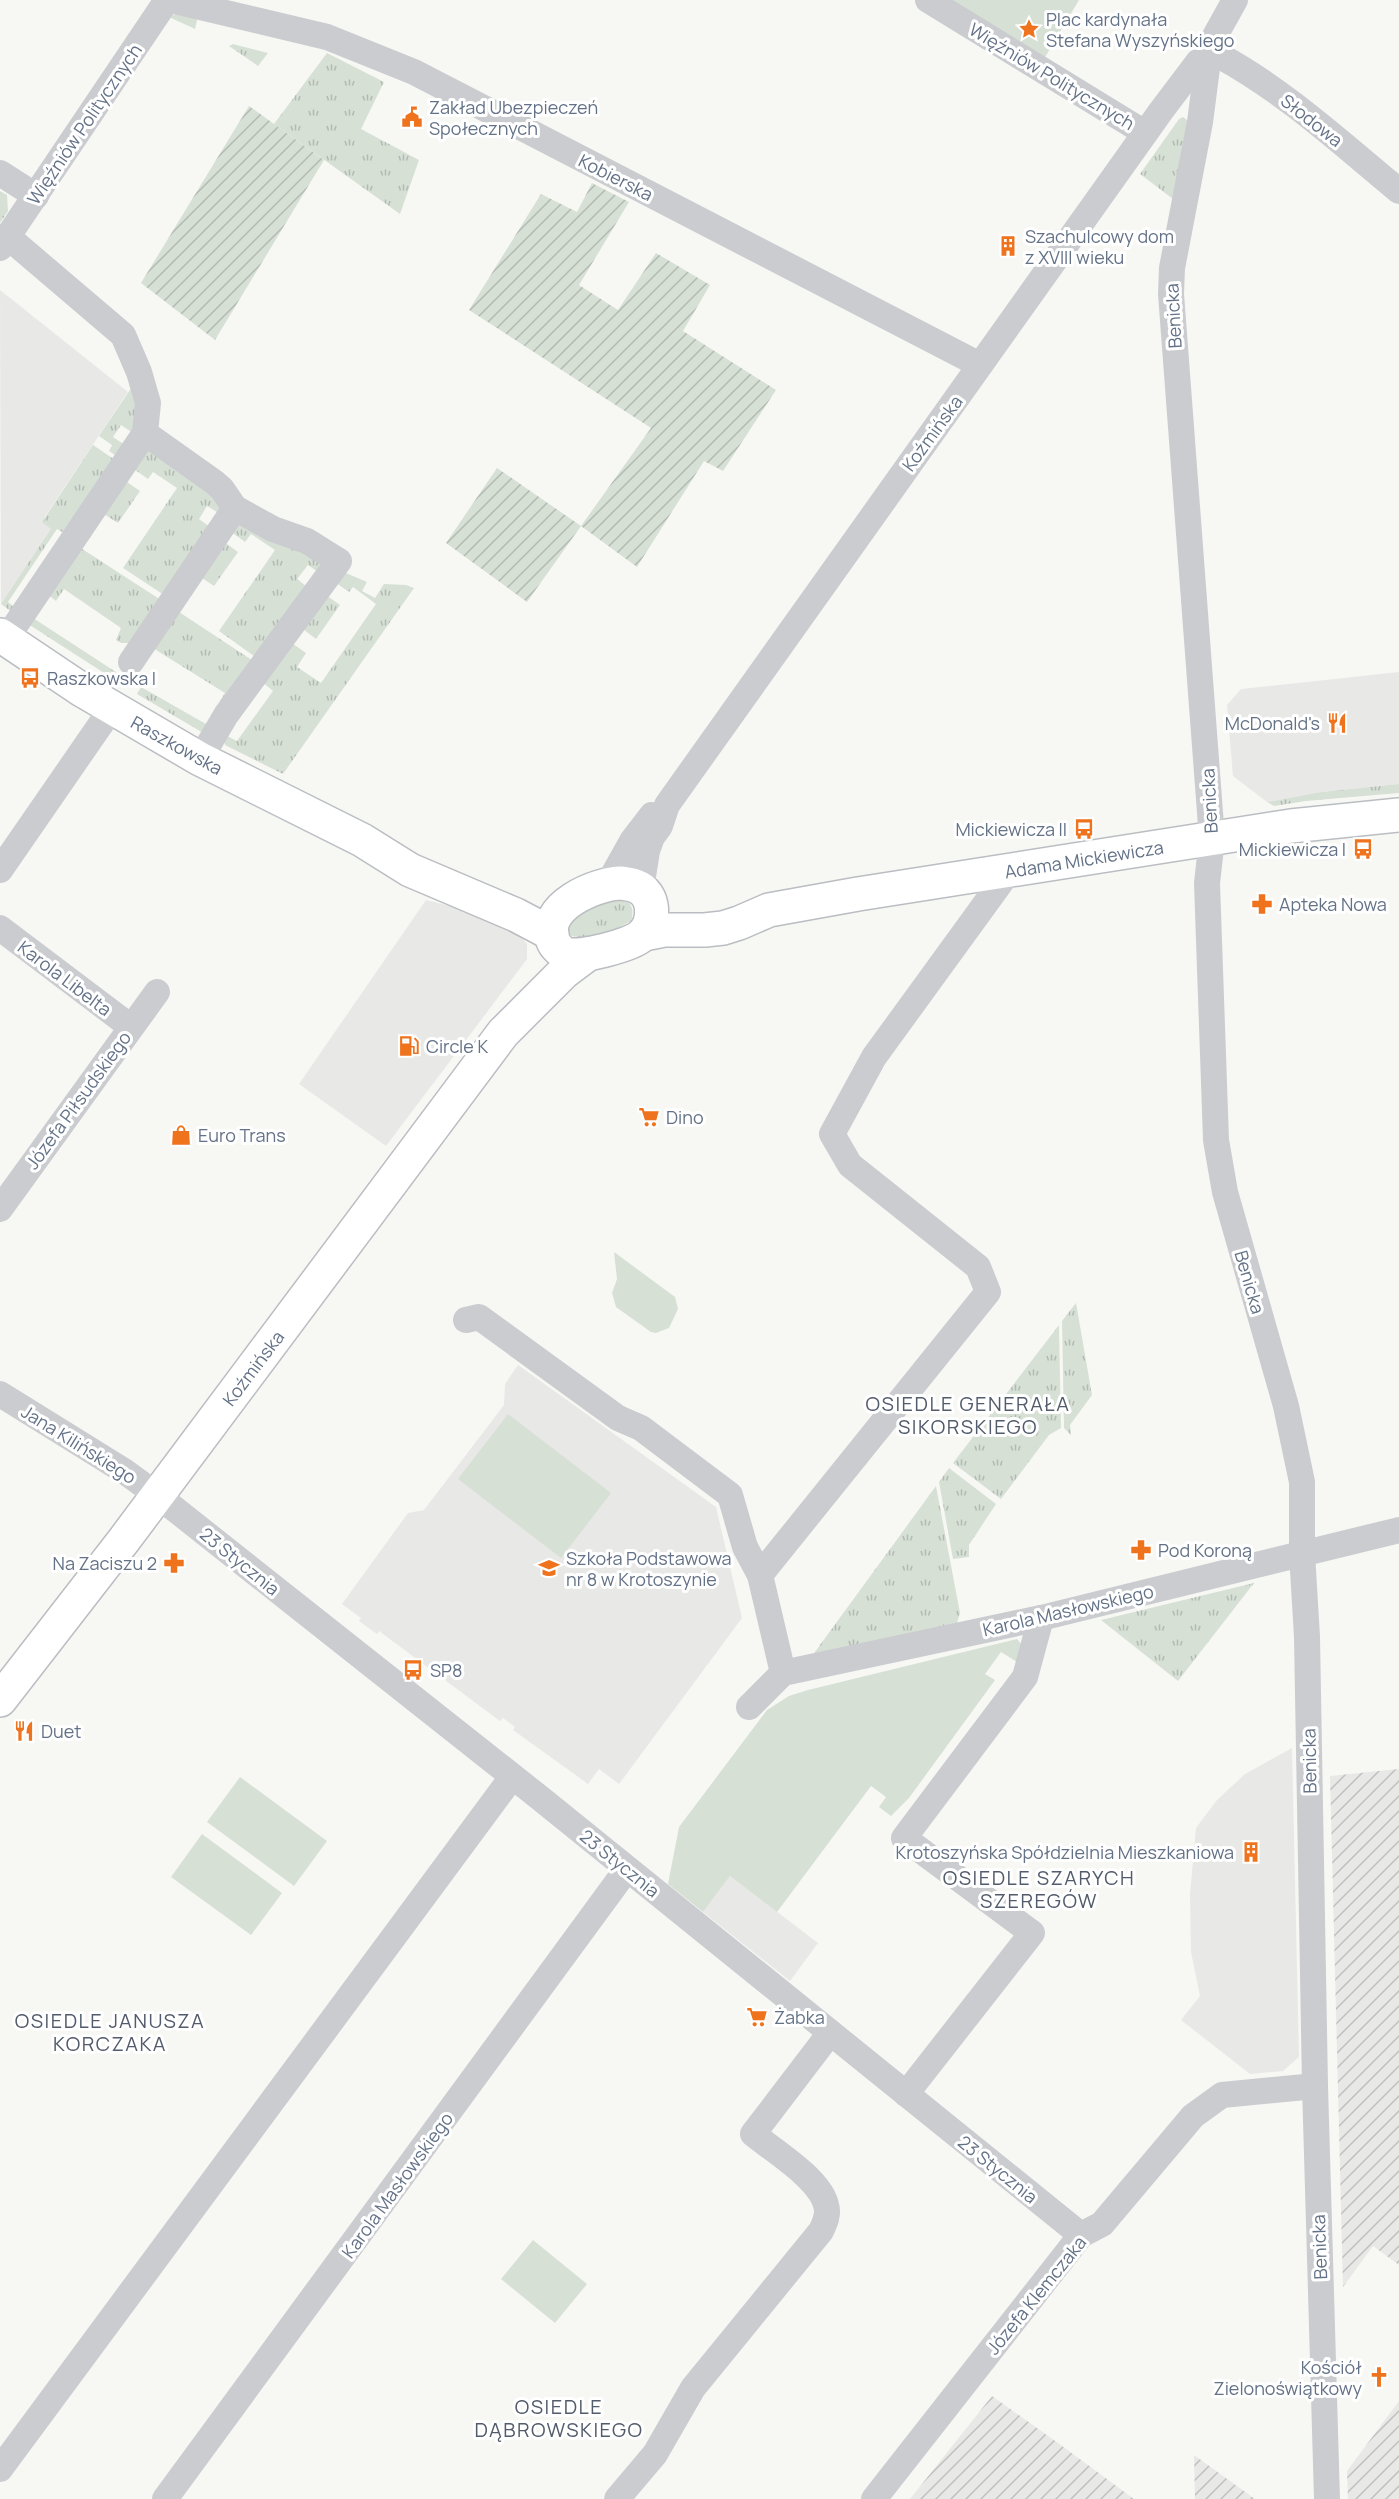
<svg xmlns="http://www.w3.org/2000/svg" width="1399" height="2499" font-family="Manrope,sans-serif">
<style>
.built{fill:#e8e8e7}
.industrial{fill:url(#industrial-furrows)}
.grass{fill:url(#grass-tufts)}
.park{fill:#d7e0d5}
.garden{fill:url(#garden-furrows)}
.lines{fill:none;stroke-linecap:round;stroke-linejoin:round}
.major-casing{stroke:#babdc2;stroke-width:36}
.minor{stroke:#caccd0;stroke-width:26}
.major{stroke:#fff;stroke-width:33}
.labels{text-anchor:middle;dominant-baseline:central;stroke-width:6;stroke-linejoin:round;paint-order:stroke}
.poi-label{font-size:18px;fill:#647287;stroke:#fff;text-anchor:start}
.street-label{font-size:18px;fill:#647287;stroke:#fff}
.neighbourhood-label{font-size:20px;letter-spacing:1.5px;fill:#535c6c;stroke:#fff}
</style>
<defs>
<pattern id="industrial-furrows" width="10" height="10" patternUnits="userSpaceOnUse" patternTransform="scale(1.5)"><rect width="10" height="10" fill="#e8e8e7"/><path d="M-1 1l2-2M0 10L10 0M9 11l2-2" fill="none" stroke="#c0c0c1"/></pattern>
<pattern id="grass-tufts" width="24" height="20" patternUnits="userSpaceOnUse" patternTransform="scale(1.5)"><rect width="24" height="20" fill="#d7e0d5"/><path d="M3 7l-1-3M5 7V3M7 7l1-3M15 17l-1-3M17 17v-4M19 17l1-3" fill="none" stroke="#b2bab2"/></pattern>
<pattern id="garden-furrows" width="10" height="10" patternUnits="userSpaceOnUse" patternTransform="scale(1.5)"><rect width="10" height="10" fill="#d7e0d5"/><path d="M-1 1l2-2M0 10L10 0M9 11l2-2" fill="none" stroke="#b2bab2"/></pattern>
</defs>
<rect width="100%" height="100%" fill="#f7f8f4"/>
<g class="built">
<polygon points="0,290 128,392 42,521 52,529 1,604"/>
<polygon points="1399,672 1399,784 1321,792 1267,802 1233,776 1227,705 1241,689"/>
<polygon points="426,900 450,906 519,935 527,944 527,959 386,1146 299,1084"/>
<polygon points="518,1365 716,1507 742,1618 619,1784 599,1769 588,1784 513,1730 515,1727 503,1718 500,1721 379,1631 377,1634 359,1621 361,1618 342,1604 408,1513 424,1510 504,1405 505,1384"/>
<polygon points="1292,1748 1299,2057 1283,2071 1250,2074 1181,2020 1200,1996 1191,1952 1190,1894 1196,1828 1217,1800 1245,1774"/>
<polygon points="730,1876 818,1943 790,1981 703,1912"/>
</g>
<g class="industrial">
<polygon points="1399,1769 1399,2265 1373,2246 1343,2287 1330,1776"/>
<polygon points="992,2396 1058,2443 1134,2499 910,2499"/>
<polygon points="1399,2401 1399,2499 1348,2499 1347,2471"/>
<polygon points="1194,2455 1255,2499 1195,2499"/>
</g>
<g class="grass">
<polygon points="177,13 198,16 195,29 169,17"/>
<polygon points="233,44 268,53 258,66 229,46"/>
<polygon points="327,53 384,82 361,129 419,160 400,214 274,124"/>
<polygon points="1183,117 1188,121 1173,199 1140,174 1179,119"/>
<polygon points="0,191 7,195 8,211 0,223"/>
<polygon points="134,384 139,398 136,435 121,425 113,437 128,447 121,459 109,451 112,445 99,436"/>
<polygon points="93,445 118,462 69,536 57,529 8,602 17,609 12,612 1,604 51,529 42,522"/>
<polygon points="151,450 219,497 222,515 207,506 199,519 213,529 167,597 123,568 177,488 153,472 148,479 128,465 143,451"/>
<polygon points="121,478 140,491 118,523 99,511"/>
<polygon points="236,519 321,557 322,575 308,565 297,579 311,590 261,661 219,631 275,550 251,534 245,542 227,529"/>
<polygon points="220,539 238,552 214,586 196,574"/>
<polygon points="76,545 164,602 130,643 121,643 116,640 121,628 64,589 56,601 47,594"/>
<polygon points="346,573 367,582 362,591 375,598 384,584 406,585 414,588 283,774 225,745 223,734 237,741 273,691 261,681 289,641 306,653 297,667 321,683 376,604 353,587 349,592 332,580"/>
<polygon points="323,593 340,605 316,639 299,626"/>
<polygon points="173,608 258,664 223,702 220,701 225,693 148,645"/>
<polygon points="30,616 119,674 115,680 28,624"/>
<polygon points="141,687 206,724 207,732 205,734 137,694"/>
<polygon points="1399,784 1399,793 1306,801 1274,806 1267,802 1321,792"/>
<path d="M 606,897 C 623,897 637,901 631,921 C 617,929 573,948 564,929 L 579,911 Z"/>
<polygon points="1076,1303 1092,1395 1070,1425 1071,1435 1064,1428 1062,1321"/>
<polygon points="1059,1325 1061,1428 1049,1435 1001,1499 953,1463"/>
<polygon points="949,1468 996,1504 969,1545 969,1557 953,1559 939,1482"/>
<polygon points="936,1486 960,1613 957,1623 812,1656"/>
<polygon points="1254,1583 1178,1681 1101,1620"/>
</g>
<g class="park">
<polygon points="951,0 1079,0 1044,59"/>
<polygon points="614,1252 675,1297 678,1309 669,1328 656,1333 651,1332 616,1307 612,1293 617,1279"/>
<polygon points="508,1414 611,1493 561,1558 458,1479"/>
<polygon points="1017,1639 1021,1644 1017,1662 1001,1652 985,1674 995,1680 909,1798 891,1816 879,1807 886,1797 871,1786 777,1912 730,1876 703,1912 668,1884 679,1827 767,1710 789,1696 808,1690"/>
<polygon points="240,1777 327,1841 294,1886 207,1822"/>
<polygon points="202,1834 282,1893 251,1935 171,1877"/>
<polygon points="533,2240 587,2284 555,2323 501,2279"/>
</g>
<g class="garden">
<polygon points="249,106 324,160 215,340 141,283"/>
<polygon points="592,183 629,202 579,285 618,310 656,253 710,285 683,331 776,390 723,471 704,461 637,567 581,526 527,602 446,543 497,468 581,526 651,428 469,310 541,194 577,212"/>
</g>
<g class="lines">
<g class="major-casing">
<g id="major">
<polyline points="0,635 82,690 200,759 362,840 410,870 516,915 552,934"/>
<path d="M 622,883 C 626,884 631,884 635,886 C 656,893 656,923 641,936 C 631,945 579,959 566,954 C 561,952 555,946 553,941 C 540,907 596,883 622,883 Z"/>
<polyline points="644,934 664,930 705,930 723,928 739,923 769,910 858,894 1291,826 1399,815"/>
<polyline points="0,1700 124,1540 503,1033 564,972 588,954"/>
</g>
</g>
<g class="minor">
<polyline points="171,0 327,37 414,72 980,365"/>
<polyline points="928,0 1145,133"/>
<polyline points="1210,45 1235,0"/>
<path d="M 1220,56 C 1286,92 1342,144 1399,191"/>
<polyline points="1207,68 1200,122 1172,268 1171,294 1212,839 1207,883 1216,1140 1225,1192 1286,1406 1302,1482 1302,1553 1307,1637 1315,2086 1327,2499"/>
<polyline points="0,173 36,196"/>
<polyline points="8,237 123,335 139,372 148,403 145,433 214,482 222,489 235,508 273,529 307,541 339,561 226,715 200,759"/>
<polyline points="0,248 167,0"/>
<polyline points="6,639 145,433"/>
<polyline points="131,662 235,508"/>
<polyline points="0,870 112,708"/>
<polyline points="608,884 632,841 652,815"/>
<polyline points="641,889 647,851 652,837 660,826 667,805 1161,111 1198,62"/>
<polyline points="0,928 131,1027"/>
<polyline points="0,1209 157,992"/>
<polyline points="466,1320 479,1317 618,1418 641,1428 730,1495 745,1547 760,1575"/>
<polyline points="0,1394 124,1471 157,1495 540,1798 1081,2235"/>
<polyline points="783,1673 760,1575 988,1292 978,1267 850,1165 832,1134 874,1057 1010,870"/>
<polyline points="749,1707 783,1673 1041,1618 1399,1530"/>
<polyline points="906,2094 1032,1933 904,1838 1025,1677 1041,1618"/>
<polyline points="0,2469 512,1777"/>
<polyline points="165,2499 627,1869"/>
<path d="M 617,2499 L 655,2454 L 693,2388 L 821,2231 C 825,2223 829,2214 826,2205 C 820,2179 774,2151 753,2134 L 830,2033"/>
<polyline points="874,2499 1081,2235 1102,2224 1193,2116 1222,2095 1315,2086"/>
</g>
<use href="#major" class="major"/>
</g>
<defs>
<g id="sight-bare" transform="scale(1.62)"><path d="M0-6L1.8-2.2L6-1.7L2.9 1.2L3.7 5.4L0 3.3L-3.7 5.4L-2.9 1.2L-6-1.7L-1.8-2.2Z" fill="#ef721c" stroke="#fff" stroke-width="2.5" paint-order="stroke"/></g>
<g id="civic-bare" transform="scale(1.62)"><path d="M-.6-6.5H3V-4.5H.6V-3L4-1V1h2V6H-6V1h2V-1L-.6-3ZM-1.2 2.5V6h2.4V2.5Z" fill="#ef721c" stroke="#fff" stroke-width="2.5" paint-order="stroke"/></g>
<g id="building-bare" transform="scale(1.62)"><path d="M-4-6H4V6H1V3H-1V6H-4ZM-2.5-4.3h1.7v1.8h-1.7ZM.8-4.3h1.7v1.8H.8ZM-2.5-1h1.7V.8h-1.7ZM.8-1h1.7V.8H.8Z" fill="#ef721c" stroke="#fff" stroke-width="2.5" paint-order="stroke"/></g>
<g id="bus-bare" transform="scale(1.62)"><path d="M-5-6H5V4H4V6H2V4H-2V6H-4V4H-5ZM-3.5-4V0h7V-4ZM-3.5 1.2v1.5H-2V1.2ZM2 1.2v1.5H3.5V1.2Z" fill="#ef721c" stroke="#fff" stroke-width="2.5" paint-order="stroke"/></g>
<g id="restaurant-bare" transform="scale(1.62)"><path d="M-5-6h1v4h1v-4h1v4h1v-4h1v5L-1.5 .5V6h-2V.5L-5-1ZM5-6V6H3V1.5H1.5Q1.5-4 5-6Z" fill="#ef721c" stroke="#fff" stroke-width="2.5" paint-order="stroke"/></g>
<g id="pharmacy-bare" transform="scale(1.62)"><path d="M-2-6h4v4h4v4h-4v4h-4v-4h-4v-4h4Z" fill="#ef721c" stroke="#fff" stroke-width="2.5" paint-order="stroke"/></g>
<g id="fuel-bare" transform="scale(1.62)"><path d="M-5.5-6h7V0h2V4h1.3V-2.5L3-4.5l.8-.8L6-3V5H2.5V1h-1V6h-7ZM-4.2-4.7v3.2H.2V-4.7Z" fill="#ef721c" stroke="#fff" stroke-width="2.5" paint-order="stroke"/></g>
<g id="supermarket-bare" transform="scale(1.62)"><path d="M-6-5.5h2.5l.6 2H6L4.5 2H-2.5L-4.4-4H-6ZM-1.5 3.2a1.3 1.3 0 1 0 .1 0ZM3 3.2a1.3 1.3 0 1 0 .1 0Z" fill="#ef721c" stroke="#fff" stroke-width="2.5" paint-order="stroke"/></g>
<g id="shop-bare" transform="scale(1.62)"><path d="M-5-2.5h2.3a2.7 3.5 0 0 1 5.4 0H5L5.5 6h-11ZM-1.5-2.5h3a1.5 2.3 0 0 0-3 0Z" fill="#ef721c" stroke="#fff" stroke-width="2.5" paint-order="stroke"/></g>
<g id="school-bare" transform="scale(1.62)"><path d="M0-5L7-2L0 1L-7-2ZM-4 1L0 2.5L4 1V4Q0 6-4 4Z" fill="#ef721c" stroke="#fff" stroke-width="2.5" paint-order="stroke"/></g>
<g id="church-bare" transform="scale(1.62)"><path d="M-1.2-6h2.4v3.5h3.3v2.4h-3.3V6h-2.4V-.1h-3.3v-2.4h3.3Z" fill="#ef721c" stroke="#fff" stroke-width="2.5" paint-order="stroke"/></g>
</defs>
<g fill-rule="evenodd">
<use href="#sight-bare" x="1029" y="29"/>
<use href="#civic-bare" x="412" y="117"/>
<use href="#building-bare" x="1008" y="246"/>
<use href="#bus-bare" x="30" y="678"/>
<use href="#restaurant-bare" x="1337" y="723"/>
<use href="#bus-bare" x="1084" y="829"/>
<use href="#bus-bare" x="1363" y="849"/>
<use href="#pharmacy-bare" x="1262" y="904"/>
<use href="#fuel-bare" x="409" y="1046"/>
<use href="#supermarket-bare" x="649" y="1117"/>
<use href="#shop-bare" x="181" y="1135"/>
<use href="#pharmacy-bare" x="1141" y="1550"/>
<use href="#pharmacy-bare" x="174" y="1563"/>
<use href="#school-bare" x="549" y="1568"/>
<use href="#bus-bare" x="413" y="1670"/>
<use href="#restaurant-bare" x="24" y="1731"/>
<use href="#building-bare" x="1251" y="1852"/>
<use href="#supermarket-bare" x="757" y="2017"/>
<use href="#church-bare" x="1379" y="2377"/>
</g>
<g class="labels">
<g class="poi-label">
<text x="1046" y="19">Plac kardynała<tspan x="1046" dy="21">Stefana Wyszyńskiego</tspan></text>
<text x="429" y="107">Zakład Ubezpieczeń<tspan x="429" dy="21">Społecznych</tspan></text>
<text x="1025" y="236">Szachulcowy dom<tspan x="1025" dy="21">z XVIII wieku</tspan></text>
<text x="47" y="678">Raszkowska I</text>
<text x="1320" y="723" text-anchor="end">McDonald's</text>
<text x="1067" y="829" text-anchor="end">Mickiewicza II</text>
<text x="1346" y="849" text-anchor="end">Mickiewicza I</text>
<text x="1279" y="904">Apteka Nowa</text>
<text x="426" y="1046">Circle K</text>
<text x="666" y="1117">Dino</text>
<text x="198" y="1135">Euro Trans</text>
<text x="1158" y="1550">Pod Koroną</text>
<text x="566" y="1558">Szkoła Podstawowa<tspan x="566" dy="21">nr 8 w Krotoszynie</tspan></text>
<text x="157" y="1563" text-anchor="end">Na Zaciszu 2</text>
<text x="430" y="1670">SP8</text>
<text x="41" y="1731">Duet</text>
<text x="1234" y="1852" text-anchor="end">Krotoszyńska Spółdzielnia Mieszkaniowa</text>
<text x="774" y="2017">Żabka</text>
<text x="1362" y="2367" text-anchor="end">Kościół<tspan x="1362" dy="21">Zielonoświątkowy</tspan></text>
</g>
<g class="street-label">
<text transform="translate(1052 76) rotate(31)">Więźniów Politycznych</text>
<text transform="translate(1312 120) rotate(38)">Słodowa</text>
<text transform="translate(84 124) rotate(-56)">Więźniów Politycznych</text>
<text transform="translate(616 177) rotate(27)">Kobierska</text>
<text transform="translate(1173 316) rotate(-93)">Benicka</text>
<text transform="translate(932 433) rotate(-54)">Koźmińska</text>
<text transform="translate(177 745) rotate(29)">Raszkowska</text>
<text transform="translate(1209 801) rotate(-93)">Benicka</text>
<text transform="translate(1084 859) rotate(-9)">Adama Mickiewicza</text>
<text transform="translate(65 978) rotate(37)">Karola Libelta</text>
<text transform="translate(78 1100) rotate(-54)">Józefa Piłsudskiego</text>
<text transform="translate(1250 1282) rotate(74)">Benicka</text>
<text transform="translate(253 1368) rotate(-53)">Koźmińska</text>
<text transform="translate(79 1444) rotate(32)">Jana Kilińskiego</text>
<text transform="translate(240 1561) rotate(39)">23 Stycznia</text>
<text transform="translate(1068 1610) rotate(-13)">Karola Masłowskiego</text>
<text transform="translate(1309 1761) rotate(-91)">Benicka</text>
<text transform="translate(620 1863) rotate(39)">23 Stycznia</text>
<text transform="translate(998 2169) rotate(39)">23 Stycznia</text>
<text transform="translate(397 2185) rotate(-54)">Karola Masłowskiego</text>
<text transform="translate(1319 2247) rotate(-92)">Benicka</text>
<text transform="translate(1036 2295) rotate(-51)">Józefa Klemczaka</text>
</g>
<g class="neighbourhood-label">
<text x="968" y="1403">OSIEDLE GENERAŁA<tspan x="968" dy="23">SIKORSKIEGO</tspan></text>
<text x="1039" y="1877">OSIEDLE SZARYCH<tspan x="1039" dy="23">SZEREGÓW</tspan></text>
<text x="110" y="2020">OSIEDLE JANUSZA<tspan x="110" dy="23">KORCZAKA</tspan></text>
<text x="559" y="2406">OSIEDLE<tspan x="559" dy="23">DĄBROWSKIEGO</tspan></text>
</g>
</g>
</svg>
